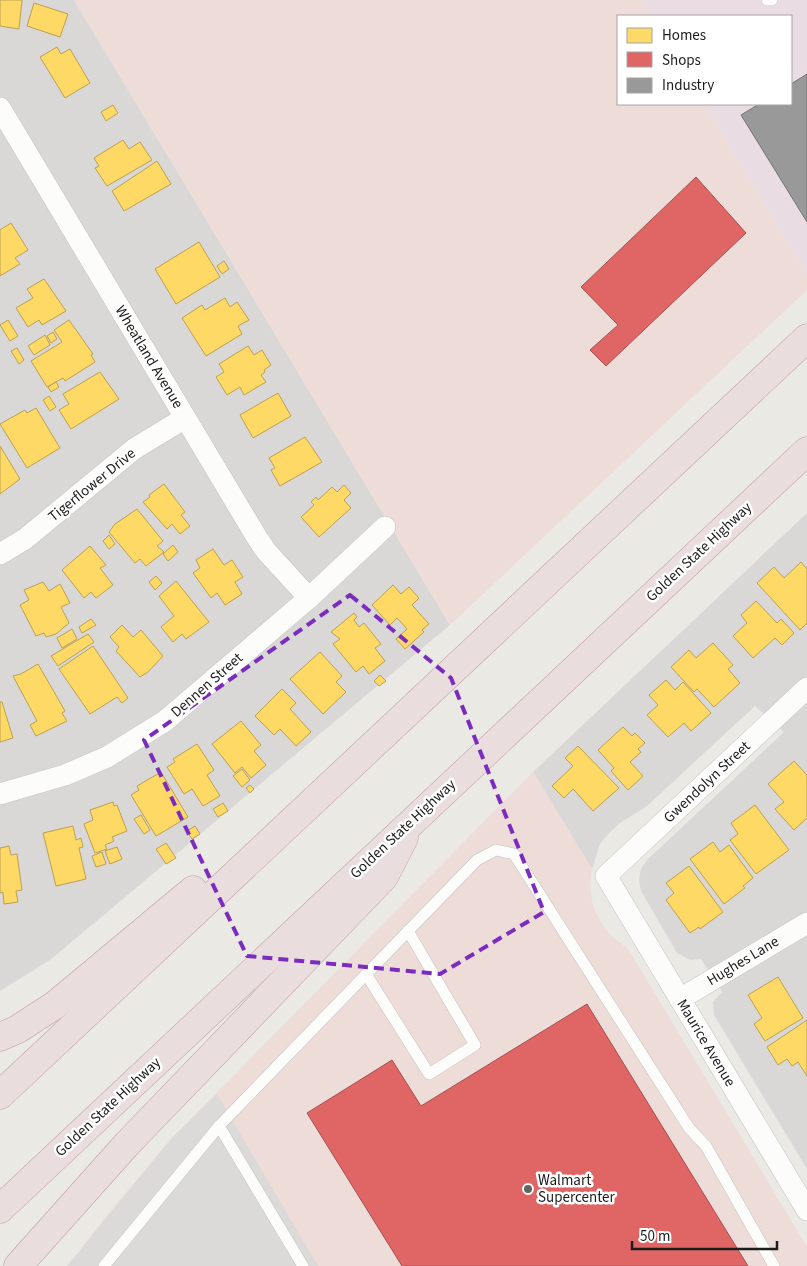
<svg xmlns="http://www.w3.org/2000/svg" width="807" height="1266" font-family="'Source Sans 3',sans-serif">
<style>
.residential{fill:#dad8d6}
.commercial{fill:#eddcd8}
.industrial{fill:#e9dde3}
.parking{fill:#dbdad8}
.homes{fill:#ffd966;stroke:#bba050}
.shops{fill:#e06666;stroke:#a55050}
.industry{fill:#999;stroke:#747474}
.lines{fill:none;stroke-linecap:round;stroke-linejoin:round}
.lane-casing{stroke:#c3c2c0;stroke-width:12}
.street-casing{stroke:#c3c2c0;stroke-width:22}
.highway-casing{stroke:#c09ba4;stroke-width:29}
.lane{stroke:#fcfcfb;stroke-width:11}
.street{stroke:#fcfcfb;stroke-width:21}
.highway{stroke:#e9ddde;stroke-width:28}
.marked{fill:none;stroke:#7b2cbf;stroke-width:4;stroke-dasharray:10 6;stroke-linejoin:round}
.poi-dot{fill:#646462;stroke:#fff;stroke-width:2}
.labels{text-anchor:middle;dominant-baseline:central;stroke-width:5;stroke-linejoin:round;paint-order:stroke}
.street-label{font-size:15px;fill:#1c1c1c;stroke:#fff}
.poi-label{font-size:15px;fill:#1c1c1c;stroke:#fff;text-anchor:start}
</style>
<rect width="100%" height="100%" fill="#ebe9e4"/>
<g class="residential">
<polygon points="0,0 74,0 450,625 50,960 0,991"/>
<polygon points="807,513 807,1169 714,1015 713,1002 722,992 701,959 690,960 677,953 641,891 639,880 641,869 647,860 784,732 755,706 646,807 620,823 608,834 600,844 592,869 533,772"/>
</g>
<g class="commercial">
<polygon points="74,0 642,0 651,16 618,16 618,104 704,104 807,274 807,290 450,625"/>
<polygon points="533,772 592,869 590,887 593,906 600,921 610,935 627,948 633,957 807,1247 807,1266 68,1266 108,1214 171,1139"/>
</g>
<polygon class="industrial" points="642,0 807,0 807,274 704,104 791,104 791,16 651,16"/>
<polygon class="parking" points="217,1094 318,1266 67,1266 171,1139"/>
<g class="homes">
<polygon points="0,0 22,0 19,29 0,26"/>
<polygon points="34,3 68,14 60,37 27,26"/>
<polygon points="57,47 61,54 70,49 90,83 65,98 40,57"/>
<polygon points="113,105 118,113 106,121 101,112"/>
<polygon points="123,140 129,149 140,142 152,160 107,186 95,168 99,166 94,158"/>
<polygon points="157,161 171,184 124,211 112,191"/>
<polygon points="11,223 28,250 15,258 20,264 0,276 0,230"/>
<polygon points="199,242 220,277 176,304 155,269"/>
<polygon points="224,261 229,269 222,274 217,266"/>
<polygon points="44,279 66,311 42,325 39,320 28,327 16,308 33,298 27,289"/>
<polygon points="225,298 230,307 237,302 249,320 238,326 242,334 206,356 182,318 202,305 205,310"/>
<polygon points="8,320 18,336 10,341 0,325"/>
<polygon points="69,320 93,354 91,355 95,362 65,381 63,378 47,387 31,361 62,342 54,330"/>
<polygon points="53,332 57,339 51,343 47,336"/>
<polygon points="45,335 50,345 34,355 28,346"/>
<polygon points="248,346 254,355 262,350 271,365 264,370 265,372 261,375 266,382 244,395 240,387 227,395 216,377 224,372 219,364"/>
<polygon points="17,348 24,360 19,364 11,351"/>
<polygon points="100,372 119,399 71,429 59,410 69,404 63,394"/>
<polygon points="56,382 59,387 51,392 48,387"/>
<polygon points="278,393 291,416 253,438 240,415"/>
<polygon points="49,396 56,407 50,411 43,400"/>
<polygon points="36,408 60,448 27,468 0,424 25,410 27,413"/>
<polygon points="305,437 322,462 280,486 271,470 275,468 269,458"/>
<polygon points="0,446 20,479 0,494"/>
<polygon points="164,484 185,512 181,515 190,526 180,534 172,524 167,529 143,502 150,497 149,495"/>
<polygon points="344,485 351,493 344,500 351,508 319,537 301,517 314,505 311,502 316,497 318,500 332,487 337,492"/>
<polygon points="137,509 163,541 157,546 164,552 146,566 140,559 135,563 109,532 115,524"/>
<polygon points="109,535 115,544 109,549 103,541"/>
<polygon points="173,545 178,552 168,561 163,554"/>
<polygon points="90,546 106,565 100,568 113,585 96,598 91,592 84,598 62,570"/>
<polygon points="213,549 224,565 232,560 243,577 235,582 242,594 225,605 217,593 211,598 193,573 200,568 196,560"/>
<polygon points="801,562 807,569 807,623 800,630 757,583 774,567 784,578"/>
<polygon points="156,576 162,583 155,590 149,582"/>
<polygon points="176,581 209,622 186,639 182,634 173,642 161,627 174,616 159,596"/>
<polygon points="43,582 49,591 60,584 70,603 61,607 69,623 56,634 46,637 44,633 36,636 20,605 29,600 24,590"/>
<polygon points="393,585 401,594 409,587 419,598 412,605 429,624 422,630 424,632 405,649 396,639 407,629 397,618 390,625 372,605"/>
<polygon points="756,601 777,623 781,619 794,633 782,645 775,638 753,658 733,636 747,623 741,615"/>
<polygon points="354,613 357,617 354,620 359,627 364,623 381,644 375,648 385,661 369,674 363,666 356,672 333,644 340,639 331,632"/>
<polygon points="91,619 96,625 82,633 79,627"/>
<polygon points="122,625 133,637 141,630 163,656 148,672 140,677 116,651 119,647 110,637"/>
<polygon points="72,629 77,639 62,648 57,638"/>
<polygon points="88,634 94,642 58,666 51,656"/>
<polygon points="713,643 733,665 728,669 740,683 714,707 697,689 694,692 671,667 689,650 696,658"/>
<polygon points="93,646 128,698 122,703 117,697 90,714 59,669"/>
<polygon points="320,652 342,676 336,682 346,692 323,714 290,679"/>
<polygon points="38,664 65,711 62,713 67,721 36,736 30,725 37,721 13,676 21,674"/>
<polygon points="380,675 386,681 379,686 374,681"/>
<polygon points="666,680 675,690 683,682 711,713 691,731 684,723 668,737 647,715 658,705 649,695"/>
<polygon points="282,689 296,703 290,709 311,732 296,746 280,729 274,735 255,716"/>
<polygon points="0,702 2,702 13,738 0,742"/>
<polygon points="241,721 261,745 254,751 266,765 251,778 242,767 235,773 212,744"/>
<polygon points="623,727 632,736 635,733 645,743 638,749 641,752 630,762 643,776 628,790 611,771 614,768 598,750"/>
<polygon points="197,744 214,770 207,775 220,796 203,806 192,789 184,794 167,767 175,762 173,759"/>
<polygon points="578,746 619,788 593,811 573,789 564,798 552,786 573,766 565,758"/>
<polygon points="794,761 807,775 807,818 794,830 775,809 784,802 768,784"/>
<polygon points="242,769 250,780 242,787 233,776"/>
<polygon points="161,772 188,817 156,836 131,795 139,790 137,786"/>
<polygon points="250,785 254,789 250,793 246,788"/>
<polygon points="113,802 114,806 117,805 127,831 112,837 114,841 105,845 107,849 95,853 84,824 93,820 90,810"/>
<polygon points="223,803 228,811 218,817 213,809"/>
<polygon points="755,805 789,850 756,874 730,840 738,834 731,823"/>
<polygon points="141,815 150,830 144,834 134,819"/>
<polygon points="73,826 76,840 81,838 83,847 79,848 86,879 56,886 43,833"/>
<polygon points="195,826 200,834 192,839 187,831"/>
<polygon points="713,842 720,852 729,845 753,878 743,886 745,888 724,904 690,859"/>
<polygon points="166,843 176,858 166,864 156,849"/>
<polygon points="9,846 11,855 17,854 22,890 16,891 18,902 4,904 3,892 0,893 0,848"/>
<polygon points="117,847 122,859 110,864 105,851"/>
<polygon points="102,852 106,864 96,867 92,856"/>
<polygon points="689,866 723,912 700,929 699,927 690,933 666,900 674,893 666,883"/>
<polygon points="778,977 803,1018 765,1041 754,1024 762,1018 748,995"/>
<polygon points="807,1020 807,1076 798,1062 792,1066 787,1059 778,1065 767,1047"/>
</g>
<g class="shops">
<polygon points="696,177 746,233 606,366 590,350 618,325 581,287"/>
<polygon points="587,1004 748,1266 402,1266 307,1113 392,1060 421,1106"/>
</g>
<polygon class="industry" points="807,74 807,222 741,115 759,104 791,104 791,84"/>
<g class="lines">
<g class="lane-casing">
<g id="lane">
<polyline points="767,0 772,0"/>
<polyline points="366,974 429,1074 475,1045 408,931"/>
<polyline points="219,1126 303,1266"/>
<polyline points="104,1266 219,1126 477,860 496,850 514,854 689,1128 706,1146 774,1266"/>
</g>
</g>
<g class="street-casing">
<g id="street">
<polyline points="0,108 256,536 266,551 309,598"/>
<polyline points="0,554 25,539 134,449 185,418"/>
<polyline points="807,688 606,876 807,1210"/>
<polyline points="0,794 65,775 107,757 165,721 309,598 385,527"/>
<polyline points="680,999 807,923"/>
</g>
</g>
<g class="highway-casing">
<g id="highway">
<polyline points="0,1037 18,1029 55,1005 193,890"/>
<polyline points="0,1095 807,338"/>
<polyline points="0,1209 807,451"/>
<polyline points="18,1266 127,1144 384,877 404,838"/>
</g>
</g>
<use href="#lane" class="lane"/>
<use href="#street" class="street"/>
<use href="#highway" class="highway"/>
</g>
<path class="marked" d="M 350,595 L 451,678 L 544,912 L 440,974 L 247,956 L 144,740 Z"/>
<circle class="poi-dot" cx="528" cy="1189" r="5"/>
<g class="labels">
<g class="street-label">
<text transform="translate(149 357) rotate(59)">Wheatland Avenue</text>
<text transform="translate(92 485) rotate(-39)">Tigerflower Drive</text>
<text transform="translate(699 552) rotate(-43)">Golden State Highway</text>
<text transform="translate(207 685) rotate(-41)">Dennen Street</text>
<text transform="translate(707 782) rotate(-43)">Gwendolyn Street</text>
<text transform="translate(403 829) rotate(-43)">Golden State Highway</text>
<text transform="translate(743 961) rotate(-31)">Hughes Lane</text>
<text transform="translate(706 1043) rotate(59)">Maurice Avenue</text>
<text transform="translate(108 1107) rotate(-43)">Golden State Highway</text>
</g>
<g class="poi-label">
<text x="538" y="1180">Walmart<tspan x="538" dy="17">Supercenter</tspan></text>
</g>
</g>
<rect x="617" y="15" width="175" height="90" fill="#ffffff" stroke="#a4a4a4"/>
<rect x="627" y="28" width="25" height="15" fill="#ffd966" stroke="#a4a4a4"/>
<text x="662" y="40" font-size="15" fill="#1c1c1c">Homes</text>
<rect x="627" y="52" width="25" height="15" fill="#e06666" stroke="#a4a4a4"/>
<text x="662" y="65" font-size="15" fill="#1c1c1c">Shops</text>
<rect x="627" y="78" width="25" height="15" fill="#999999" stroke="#a4a4a4"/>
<text x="662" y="90" font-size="15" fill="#1c1c1c">Industry</text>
<path d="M632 1241v8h145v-8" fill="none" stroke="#1c1c1c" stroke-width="2.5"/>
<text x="640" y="1241" font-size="15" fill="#1c1c1c" stroke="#ffffff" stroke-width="4" paint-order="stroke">50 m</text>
</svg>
